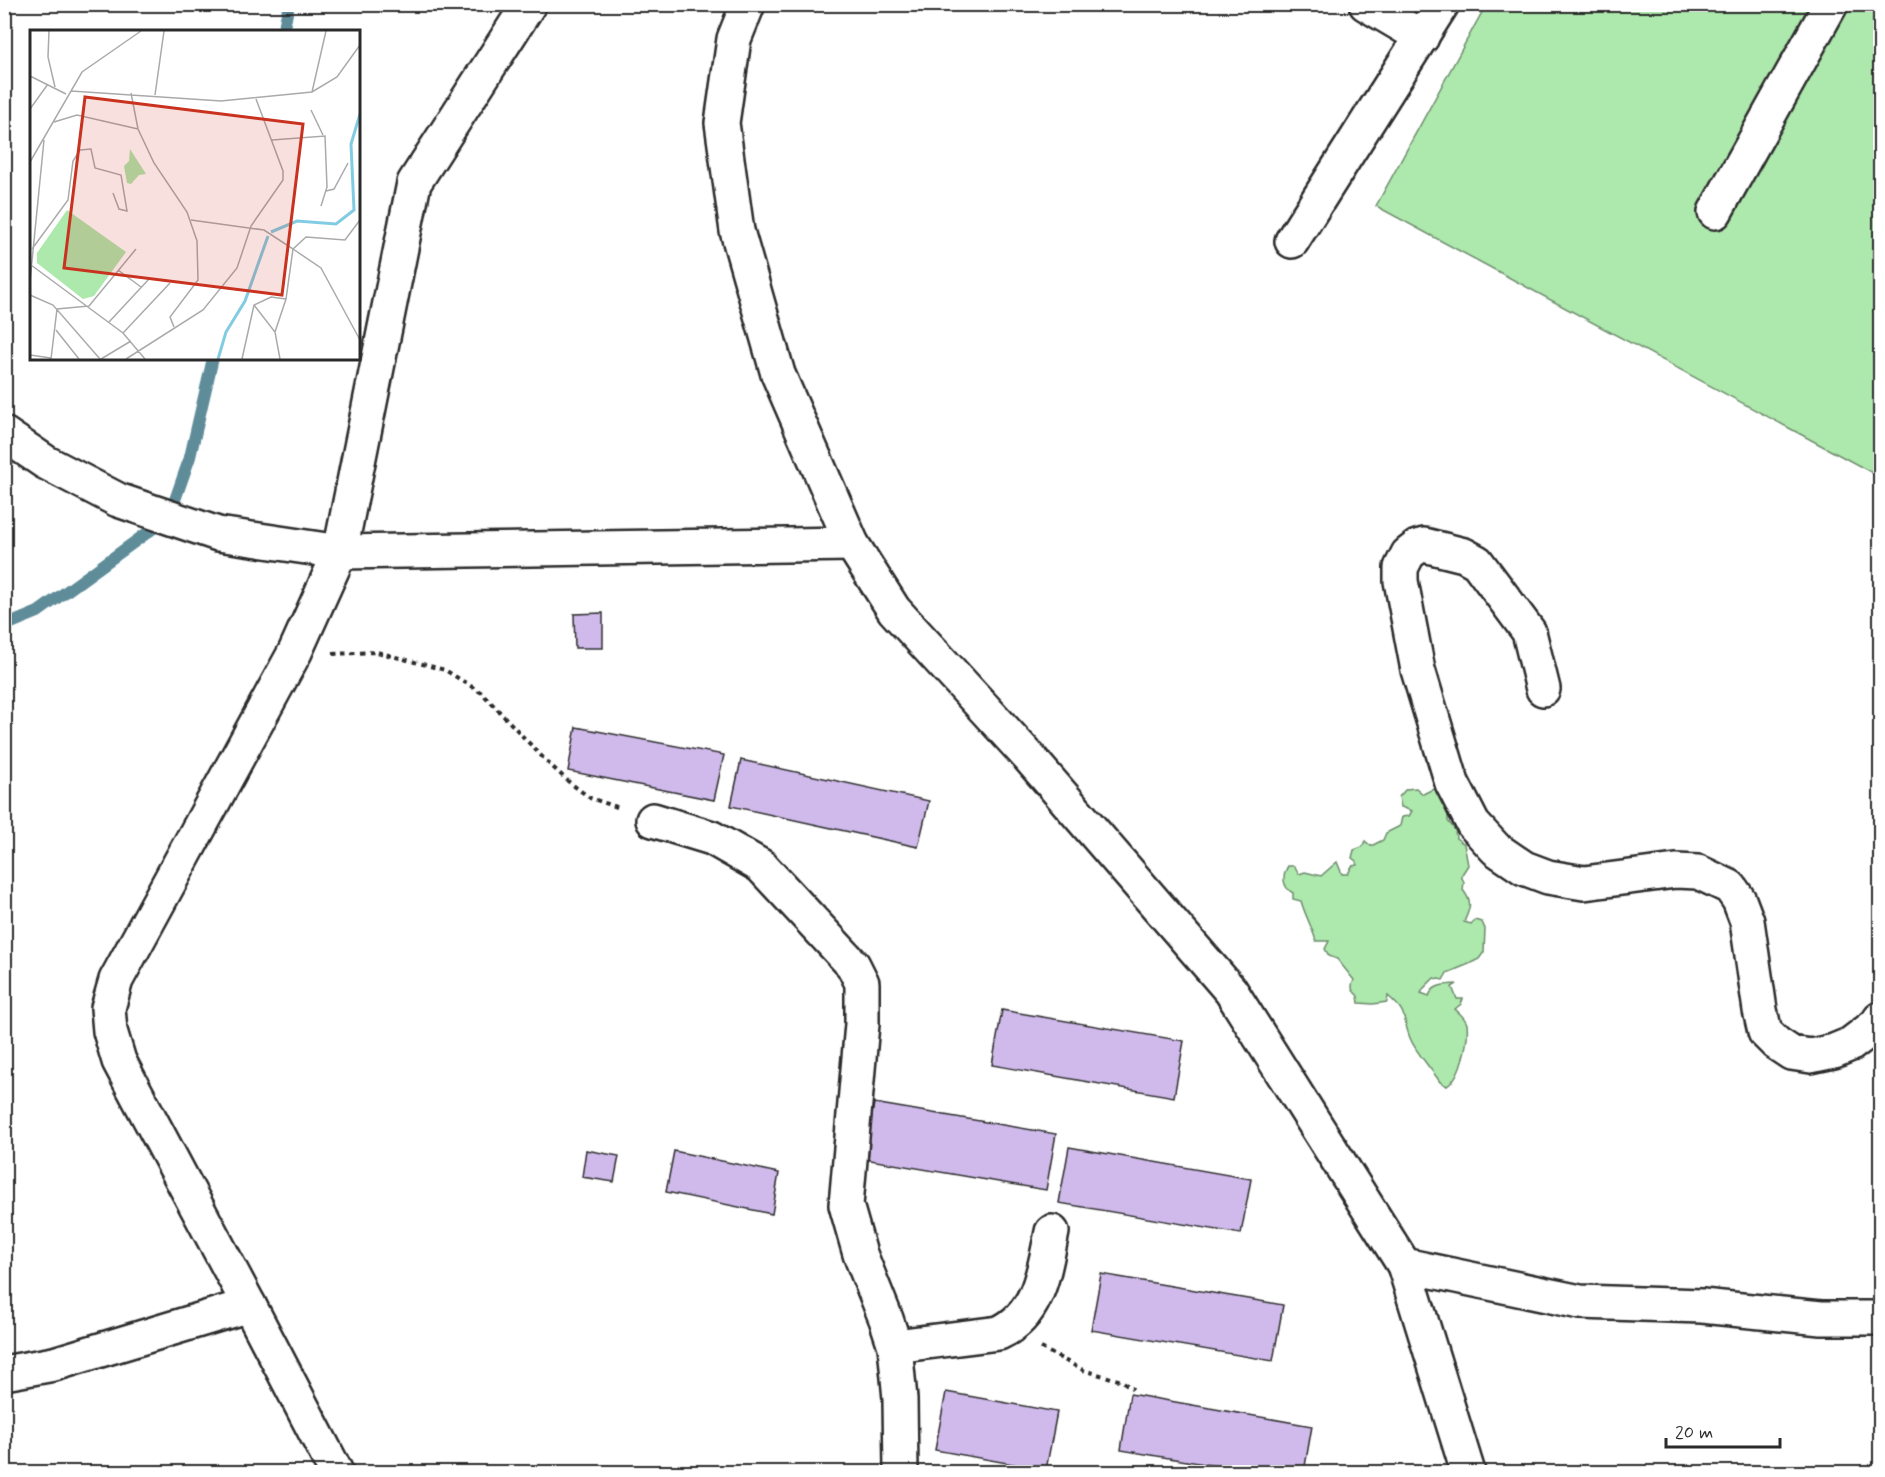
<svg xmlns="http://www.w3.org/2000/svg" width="1885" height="1477" font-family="Mynerve,sans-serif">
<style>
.green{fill:#ade8ad;stroke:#6c8a6c;stroke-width:1.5}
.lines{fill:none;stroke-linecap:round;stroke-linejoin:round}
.stream{stroke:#5f8c99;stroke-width:12}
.building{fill:#cfbaeb;stroke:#2b2b2b;stroke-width:1.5}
.minor-casing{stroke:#2b2b2b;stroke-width:38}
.path{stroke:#2b2b2b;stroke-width:4;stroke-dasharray:4.5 4.5;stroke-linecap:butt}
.minor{stroke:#fff;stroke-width:33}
.inset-river{fill:none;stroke:#82cce3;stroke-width:3}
.inset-road{fill:none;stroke:#aaa;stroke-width:1.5}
.view{fill:#c8321e;fill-opacity:0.15;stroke:#c8321e;stroke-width:3}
.inset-edge{fill:none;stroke:#2b2b2b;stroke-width:3}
</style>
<rect width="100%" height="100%" fill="#fff"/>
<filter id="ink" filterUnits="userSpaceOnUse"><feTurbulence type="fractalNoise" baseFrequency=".0167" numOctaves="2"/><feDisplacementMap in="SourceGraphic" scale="12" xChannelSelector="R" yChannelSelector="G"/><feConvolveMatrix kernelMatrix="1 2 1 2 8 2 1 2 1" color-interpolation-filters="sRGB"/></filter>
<g filter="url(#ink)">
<g class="green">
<polygon points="1486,5 1880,5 1880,477 1376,206"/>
<path d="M 1416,788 L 1423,794 L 1435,788 L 1440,791 C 1442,804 1449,806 1448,821 L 1455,830 L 1456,838 L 1464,844 L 1468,865 L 1461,876 L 1464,882 L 1463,890 C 1473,903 1470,908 1464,922 L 1471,924 L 1475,920 L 1482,922 L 1485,929 L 1484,952 L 1479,959 L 1469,964 L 1447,973 L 1443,980 L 1434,978 L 1424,988 L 1421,993 L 1429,996 C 1433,984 1445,985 1457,984 L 1452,987 L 1457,999 L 1463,999 L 1461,1004 L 1455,1009 C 1460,1014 1465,1017 1467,1024 C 1469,1040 1461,1077 1447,1086 L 1440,1082 C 1431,1068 1416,1053 1410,1038 C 1401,1015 1409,1014 1388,996 L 1387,1002 L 1373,1004 L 1359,1003 L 1358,996 C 1352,990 1350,988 1354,980 L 1337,959 L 1329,956 L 1325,949 L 1329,941 L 1316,941 C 1312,927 1305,915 1301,901 L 1293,899 L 1293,893 C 1282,887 1282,876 1288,866 L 1294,866 L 1299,874 L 1305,872 L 1321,876 L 1337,862 L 1342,874 L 1348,874 L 1352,866 L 1357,865 L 1356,861 L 1352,858 L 1354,850 L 1362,847 L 1365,841 L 1371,846 L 1383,840 L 1386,833 L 1400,826 L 1402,817 L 1409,816 L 1412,811 L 1401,807 L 1399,797 L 1406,789 Z"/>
</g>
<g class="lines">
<g class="stream">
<polyline points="283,32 289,4"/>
<polyline points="4,626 38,612 169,517 190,457 213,358"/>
</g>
</g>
<g class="building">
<polygon points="603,613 603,648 575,648 574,614"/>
<polygon points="576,727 724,755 714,800 568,771"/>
<polygon points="741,760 929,801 918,847 731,806"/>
<polygon points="1002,1010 1184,1041 1174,1097 992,1065"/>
<polygon points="874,1103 1056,1134 1046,1190 864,1159"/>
<polygon points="1069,1147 1251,1179 1241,1234 1059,1203"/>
<polygon points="586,1150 619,1156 614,1182 582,1177"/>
<polygon points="674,1151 779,1173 772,1214 666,1192"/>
<polygon points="1101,1274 1283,1305 1273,1361 1091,1330"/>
<polygon points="946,1392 1057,1412 1046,1470 935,1450"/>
<polygon points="1130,1394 1312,1426 1304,1472 1252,1472 1121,1450"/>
</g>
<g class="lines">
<g class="minor-casing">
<g id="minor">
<polyline points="748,4 734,39 722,123 737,231 778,374 852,544 894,610 1028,756 1231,991 1404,1265 1468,1472"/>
<polyline points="1366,4 1422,37"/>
<polyline points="1715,212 1831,4"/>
<polyline points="1292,241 1442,4"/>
<polyline points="4,434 45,462 118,500 218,534 340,552 852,544"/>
<polyline points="1543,689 1529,632 1477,562 1464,555 1424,545 1417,547 1408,554 1401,568 1401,581 1418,670 1452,783 1473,824 1496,849 1524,868 1548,877 1584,883 1676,871 1698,872 1730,887 1739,900 1747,921 1760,1010 1765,1032 1776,1043 1791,1053 1811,1056 1834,1051 1851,1044 1876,1025 1880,1019"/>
<polyline points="653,820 712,838 761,866 853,965 862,983 862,1024 846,1205 860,1254 886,1319 895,1346 900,1399 901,1472"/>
<polyline points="1404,1265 1580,1302 1702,1306 1821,1318 1880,1318"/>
<path d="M 895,1346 L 999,1333 C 1039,1315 1044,1271 1052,1232"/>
<polyline points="4,1373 54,1364 249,1305"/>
<polyline points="336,1472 249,1305 119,1061 110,1031 108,1008 116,980 295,652 340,552 414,183 529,4"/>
</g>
</g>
<g class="path">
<polyline points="333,654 377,652 445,670 482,693 546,761 569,782 590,798 620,808"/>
<polyline points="1041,1348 1083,1370 1122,1381 1133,1389"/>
</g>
<use href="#minor" class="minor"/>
</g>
</g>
<g transform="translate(30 30)">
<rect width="330" height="330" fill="#fff"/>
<path d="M 100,119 L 116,144 L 109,145 L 101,154 L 97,153 L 94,136 L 99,131 ZM 37,180 L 96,222 L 64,266 L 53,269 L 7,233 L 7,223 Z" fill="#ade8ad"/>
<path class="inset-river" d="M 241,202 L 267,191 L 306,194 L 324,180 L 321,114 L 330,84M 188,329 L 196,302 L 215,271 L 238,206"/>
<path class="inset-road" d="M 19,1 L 18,27 L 25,57M 0,46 L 36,64M 41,61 L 191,71 L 282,62 L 307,47 L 330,15M 282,62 L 296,1M 101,63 L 108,99 L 124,133 L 157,182 L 167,211 L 168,250 L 140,287 L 144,297M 125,65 L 134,1M 0,79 L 18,54M 281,80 L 293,105M 24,92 L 47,85 L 108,99M 242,110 L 295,106 L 297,157 L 291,176M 0,132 L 52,42 L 111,1M 296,161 L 304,159 L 318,133M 161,190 L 234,200 L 263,219 L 276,207 L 315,210 L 330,190M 2,219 L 38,170 L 43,131 L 50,120 L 61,119 L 65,138 L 91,145 L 97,181 L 89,179 L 83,163M 1,235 L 93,303 L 115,329M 88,240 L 111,257M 0,251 L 14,110M 0,265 L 23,275 L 70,329M 224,275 L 245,302 L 250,329M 79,292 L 119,249M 26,300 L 49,329M 245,302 L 256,269 L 263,219 L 291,238 L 330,310M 93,303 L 140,253M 0,325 L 21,328M 21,329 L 27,279 L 59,276 L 106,219M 71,329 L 101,311M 96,329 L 173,280 L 207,238 L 221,196 L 253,150 L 253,141 L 226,69M 212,329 L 224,275 L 241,267 L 256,269"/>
<path class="view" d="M 55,67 L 273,94 L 252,265 L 34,238 Z"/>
<rect width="330" height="330" class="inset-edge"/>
</g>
<rect width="1885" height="1477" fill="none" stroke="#fff" stroke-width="24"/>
<rect x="12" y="12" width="1861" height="1453" fill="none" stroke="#2b2b2b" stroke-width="2" filter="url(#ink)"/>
<path d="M1666 1438v9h114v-9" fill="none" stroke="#2b2b2b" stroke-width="3"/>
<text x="1675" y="1438" font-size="18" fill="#2b2b2b" stroke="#ffffff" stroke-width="4.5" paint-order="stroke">20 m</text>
</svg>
